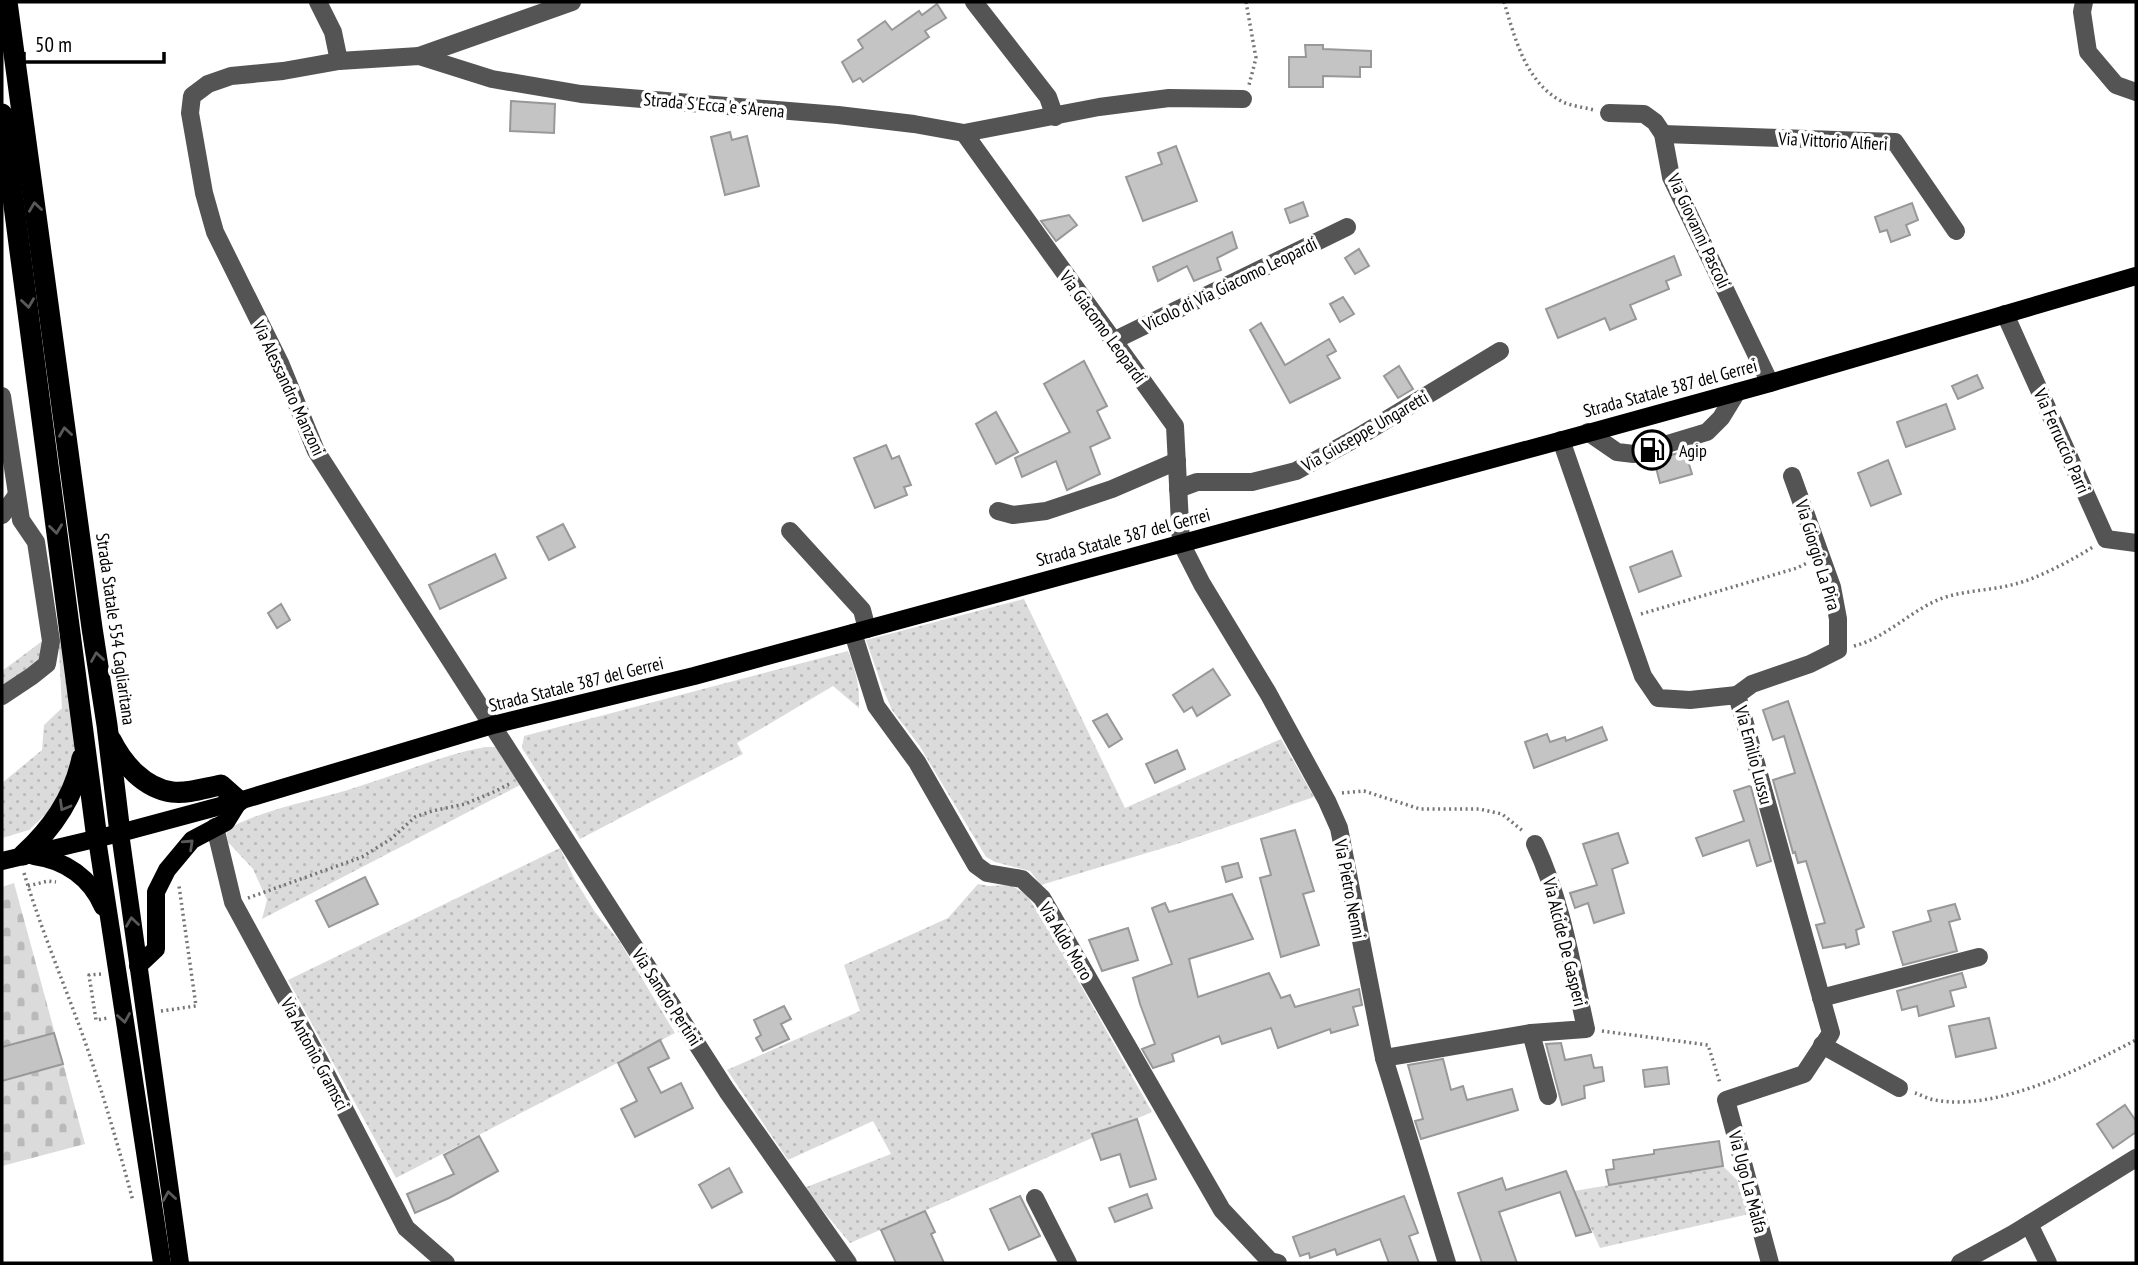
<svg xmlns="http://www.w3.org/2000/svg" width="2138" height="1265" font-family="'PT Sans Narrow',sans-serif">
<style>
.grass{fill:url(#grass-dots)}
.cemetery{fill:url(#cemetery-stones)}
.building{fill:#c4c4c4;stroke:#989898;stroke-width:2}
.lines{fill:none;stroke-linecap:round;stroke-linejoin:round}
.path{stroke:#767676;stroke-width:3.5;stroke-dasharray:2 3.5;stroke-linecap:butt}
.minor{stroke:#545454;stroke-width:18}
.major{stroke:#000;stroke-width:18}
.highway{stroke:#000;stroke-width:21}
.oneway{stroke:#595959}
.labels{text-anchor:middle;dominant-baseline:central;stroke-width:7;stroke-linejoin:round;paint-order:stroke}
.street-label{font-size:18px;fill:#000;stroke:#fff}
.poi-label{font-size:18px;fill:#000;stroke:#fff;text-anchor:start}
</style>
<defs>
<pattern id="grass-dots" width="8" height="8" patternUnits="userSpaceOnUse" patternTransform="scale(1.75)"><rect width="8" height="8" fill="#dbdbdb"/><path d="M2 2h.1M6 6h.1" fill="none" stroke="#bababa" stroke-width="1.8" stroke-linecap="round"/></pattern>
<pattern id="cemetery-stones" width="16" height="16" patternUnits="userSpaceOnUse" patternTransform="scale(1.75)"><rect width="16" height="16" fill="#dbdbdb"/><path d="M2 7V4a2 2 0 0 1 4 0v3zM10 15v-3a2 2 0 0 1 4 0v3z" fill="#bababa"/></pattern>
</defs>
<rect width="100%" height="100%" fill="#fff"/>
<g class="grass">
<polygon points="1024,599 1125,808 1281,739 1314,797 1180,843 1041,885 1030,871 995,862 986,857 919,745 892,710 883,689 866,640"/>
<polygon points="58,630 66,664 75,743 73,762 53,807 29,830 2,838 2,783 42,750 44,725 62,708"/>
<polygon points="45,639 40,663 2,688 2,671"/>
<path d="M 848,651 C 856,671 860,687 859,708 L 833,686 L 737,743 L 743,754 L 580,839 L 522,748 L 524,736 L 547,730 Z"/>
<path d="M 485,747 L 498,747 L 522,784 L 262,919 L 267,900 L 253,869 L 228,842 L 226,830 C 267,807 316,801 360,786 C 402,773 442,755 485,747 Z"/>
<polygon points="560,848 575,880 595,912 620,942 675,1033 396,1178 288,980"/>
<polygon points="978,884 989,886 1010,885 1026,894 1053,936 1152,1112 850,1243 804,1188 891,1154 873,1121 788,1160 727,1070 860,1011 844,965 948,918"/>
<polygon points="1723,1166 1737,1180 1749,1214 1600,1248 1574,1191"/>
</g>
<polygon class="cemetery" points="14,883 85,1144 2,1166 2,887"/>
<g class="building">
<polygon points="937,4 946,18 925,31 929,37 863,82 860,78 853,82 842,62 863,48 858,40 885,21 892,30 919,11 922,15"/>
<polygon points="1305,45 1323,45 1323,49 1371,51 1371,67 1360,67 1360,77 1323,76 1323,87 1289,87 1289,57 1306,57"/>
<polygon points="511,101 555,104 554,133 510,131"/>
<polygon points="730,132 732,140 747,136 759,186 725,195 711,137"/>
<polygon points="1176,146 1197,201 1143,221 1126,177 1162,164 1158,153"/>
<polygon points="1303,202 1308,216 1290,223 1285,209"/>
<polygon points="1912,203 1918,220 1906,225 1910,235 1891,242 1887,230 1880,232 1875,217"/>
<polygon points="1069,215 1077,225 1056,241 1041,221"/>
<polygon points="1232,232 1237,248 1217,258 1221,270 1194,281 1187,266 1158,281 1153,267"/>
<polygon points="1359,249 1369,266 1355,274 1345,258"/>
<polygon points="1674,256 1681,275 1666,281 1669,289 1630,305 1636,319 1610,330 1605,318 1558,338 1546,309"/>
<polygon points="1343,297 1354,314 1340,322 1330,304"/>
<polygon points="1261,323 1285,365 1329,339 1336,351 1327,356 1340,378 1290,403 1250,330"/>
<polygon points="1084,361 1107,406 1097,411 1110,438 1090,447 1100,474 1067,490 1056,461 1022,477 1015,458 1070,432 1044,384"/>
<polygon points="1399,366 1413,389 1398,398 1384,376"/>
<polygon points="1977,375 1983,388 1958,399 1952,386"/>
<polygon points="1946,404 1955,429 1906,447 1897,422"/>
<polygon points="996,412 1018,452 996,464 976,424"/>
<polygon points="886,445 892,459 899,456 911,485 904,487 907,495 875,508 854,458"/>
<polygon points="1685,451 1692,474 1660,483 1654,460"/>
<polygon points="1888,460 1901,494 1871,506 1858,473"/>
<polygon points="563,524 575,547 549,560 537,537"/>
<polygon points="1672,551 1681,576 1639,592 1630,567"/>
<polygon points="495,554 506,578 440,609 429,585"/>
<polygon points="281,604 290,620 277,628 268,613"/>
<polygon points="1213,669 1230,695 1197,716 1192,707 1184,712 1173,695"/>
<polygon points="1788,701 1864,927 1856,930 1859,944 1846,948 1845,944 1823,948 1816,925 1825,923 1806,861 1798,863 1795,852 1793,853 1773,780 1795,773 1784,736 1773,740 1763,710"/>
<polygon points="1107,714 1122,739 1109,747 1093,721"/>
<polygon points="1602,727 1607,740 1534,768 1525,742 1547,734 1550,742 1565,737 1566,741"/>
<polygon points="1177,750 1185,769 1155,783 1146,764"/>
<polygon points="1749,786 1751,787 1771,861 1757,866 1749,840 1703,856 1696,838 1744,821 1734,791"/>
<polygon points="1295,830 1314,891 1303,894 1319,945 1281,957 1260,878 1271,875 1261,839"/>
<polygon points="1618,833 1628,863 1612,869 1624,913 1594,923 1588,903 1575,908 1570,893 1597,885 1583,844"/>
<polygon points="1238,863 1242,877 1226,882 1222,867"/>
<polygon points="365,877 378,904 329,927 316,901"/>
<polygon points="1232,894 1253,939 1189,959 1198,997 1269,973 1281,998 1290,995 1295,1007 1359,989 1362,1005 1353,1007 1358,1025 1331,1033 1330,1029 1278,1048 1271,1028 1222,1044 1219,1036 1172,1054 1174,1061 1153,1068 1142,1049 1155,1044 1140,1004 1133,978 1172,964 1152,908 1165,903 1169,912"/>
<polygon points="1955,904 1960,919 1949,922 1957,951 1903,965 1893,932 1931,921 1928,911"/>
<polygon points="1128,928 1138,960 1102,971 1089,940"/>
<polygon points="1962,973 1966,987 1950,991 1954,1006 1919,1016 1917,1006 1902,1010 1897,991"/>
<polygon points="784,1006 791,1019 781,1024 789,1039 763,1051 756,1038 761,1035 754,1020"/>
<polygon points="1989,1018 1996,1048 1956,1057 1949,1026"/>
<polygon points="54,1033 63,1064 2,1081 2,1047"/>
<polygon points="660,1040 669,1058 648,1068 661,1093 681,1083 693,1108 635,1137 621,1109 637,1101 618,1063"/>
<polygon points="1561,1043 1565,1060 1591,1055 1594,1068 1602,1067 1604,1081 1584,1086 1585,1098 1562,1105 1546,1044"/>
<polygon points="1443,1059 1451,1090 1463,1086 1467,1100 1512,1089 1518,1110 1421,1139 1415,1121 1423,1119 1408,1065"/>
<polygon points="1667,1067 1669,1084 1645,1087 1643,1070"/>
<polygon points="2125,1105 2136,1121 2136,1132 2113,1148 2097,1124"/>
<polygon points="1137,1119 1156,1179 1130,1187 1120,1154 1101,1160 1092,1134"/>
<polygon points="479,1136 498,1171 449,1198 415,1213 407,1194 454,1174 444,1155"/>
<polygon points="1719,1141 1723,1166 1609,1185 1606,1170 1614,1169 1613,1160 1654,1154 1654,1150"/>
<polygon points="729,1168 742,1192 712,1208 699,1185"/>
<polygon points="1566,1171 1591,1232 1576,1236 1560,1192 1499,1212 1517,1263 1482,1263 1458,1193 1502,1178 1506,1190"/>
<polygon points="1147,1194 1152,1208 1115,1222 1109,1208"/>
<polygon points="1020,1196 1040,1236 1009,1250 990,1209"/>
<polygon points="1404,1196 1418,1233 1409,1236 1419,1263 1389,1263 1380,1239 1337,1255 1335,1249 1310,1258 1309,1253 1300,1256 1293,1237"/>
<polygon points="925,1211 935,1232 931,1234 944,1263 896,1263 881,1230"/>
</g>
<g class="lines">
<g class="path">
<polyline points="1246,2 1256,58 1249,85"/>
<path d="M 1504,2 C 1515,38 1525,81 1561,101 C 1570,106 1583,107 1594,110"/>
<polyline points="1641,614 1797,568 1807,563"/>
<path d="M 1854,646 C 1886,638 1910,611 1940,599 C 1964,590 1990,591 2015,584 C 2039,578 2072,560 2093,547"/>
<polyline points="1342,793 1364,791 1420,809 1479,809 1502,814 1524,832"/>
<path d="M 24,873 C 41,929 63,981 83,1036 C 102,1090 118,1145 133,1201"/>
<polyline points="28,886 48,881 56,882"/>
<polyline points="248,898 362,857 391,839 415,817 432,811 465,804 496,791 511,783"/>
<polyline points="101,974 89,975 96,1020 108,1018"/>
<polyline points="161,1011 196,1006 179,886"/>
<polyline points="1602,1031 1708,1045 1720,1083"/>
<path d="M 1915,1093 C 1921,1095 1928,1099 1935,1100 C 1997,1112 2082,1068 2136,1040"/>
</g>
<g class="minor">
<polyline points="318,2 333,32 339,61"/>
<polyline points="974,2 1048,97 1055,117"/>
<polyline points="2084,2 2082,12 2088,52 2116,85 2136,92"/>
<polyline points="419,56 572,2"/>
<polyline points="1609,113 1644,114 1655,122 1663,134 1671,177 1770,383"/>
<polyline points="964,133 1175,426 1181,543 1202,584 1268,693 1327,801 1339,828 1384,1058 1447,1263"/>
<polyline points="1663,134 1895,142 1956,231"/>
<polyline points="2005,314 2106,539 2136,543"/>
<polyline points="1113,341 1347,227"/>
<polyline points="2,396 21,520 36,542 51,641 47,664 32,676 2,696"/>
<polyline points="1588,432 1617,452 1634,454 1707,432 1721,418 1737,392"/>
<polyline points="1561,440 1643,676 1658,698 1690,700 1737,695 1831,1033 1804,1074 1726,1100 1770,1263"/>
<polyline points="1178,489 1197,482 1252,482 1296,471 1358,437 1500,351"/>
<polyline points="998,511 1013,515 1046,511 1112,489 1177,461"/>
<polyline points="2,515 17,495"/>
<polyline points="790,531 862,610 867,629"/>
<polyline points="853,633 876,706 917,762 976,865 987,873 1022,879 1042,898 1222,1210 1270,1261 1278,1263"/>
<polyline points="1737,695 1752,684 1810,664 1838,650 1838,619 1832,587 1792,476"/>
<polyline points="215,827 233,902 319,1060 406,1228 446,1263"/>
<polyline points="1821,998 1979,957"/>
<polyline points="1531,1033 1548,1096"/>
<polyline points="1822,1045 1899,1088"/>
<path d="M 1384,1058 L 1531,1033 L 1586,1029 C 1572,966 1562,902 1535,844"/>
<polyline points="1035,1198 1068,1263"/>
<polyline points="2029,1224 2048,1263"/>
<polyline points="848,1263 727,1091 316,451 280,363 215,232 204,193 190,113 192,96 208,84 231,76 283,71 339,61 419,56 492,79 581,94 838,115 914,124 964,133 1099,107 1169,98 1243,99"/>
<polyline points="1960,1263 2013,1234 2136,1158"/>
</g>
<g class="major">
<polyline points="120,833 180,1263"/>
<polyline points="97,839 162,1263"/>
<path d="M 34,856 C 65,860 91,878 103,907"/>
<polyline points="2,861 120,833 239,801 493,725 694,676 1603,429 1770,383 2136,276"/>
<polyline points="138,966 156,949 156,892 167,870 192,840 226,822 239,801"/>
</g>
<g class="highway">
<polyline points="7,2 92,628 107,725 120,833"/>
<polyline points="2,114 97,839"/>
<path d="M 111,740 C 123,764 144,788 172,792 C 188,794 205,788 221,785 L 239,801"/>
<path d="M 23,855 C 53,828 74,797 82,758"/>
</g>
</g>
<defs><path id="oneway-chevron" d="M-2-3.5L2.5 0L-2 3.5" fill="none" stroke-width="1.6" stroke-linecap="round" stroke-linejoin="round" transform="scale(1.75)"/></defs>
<g class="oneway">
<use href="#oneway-chevron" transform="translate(35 207) rotate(-98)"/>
<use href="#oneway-chevron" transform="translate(28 303) rotate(82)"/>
<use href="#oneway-chevron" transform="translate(65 432) rotate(-98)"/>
<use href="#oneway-chevron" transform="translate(56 529) rotate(83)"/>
<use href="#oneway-chevron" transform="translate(97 657) rotate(-99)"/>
<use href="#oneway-chevron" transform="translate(64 806) rotate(120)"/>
<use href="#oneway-chevron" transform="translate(189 844) rotate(-43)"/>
<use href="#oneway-chevron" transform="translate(132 922) rotate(-98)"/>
<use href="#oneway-chevron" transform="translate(124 1018) rotate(81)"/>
<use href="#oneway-chevron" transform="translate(169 1196) rotate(-99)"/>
</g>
<defs>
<g id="fuel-ring" transform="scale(2.0125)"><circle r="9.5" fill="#fff" stroke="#000" stroke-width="1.5"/><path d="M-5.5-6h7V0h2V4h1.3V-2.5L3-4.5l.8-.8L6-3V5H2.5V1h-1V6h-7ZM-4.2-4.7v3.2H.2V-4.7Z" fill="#000"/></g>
</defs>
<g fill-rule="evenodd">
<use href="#fuel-ring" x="1652" y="450"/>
</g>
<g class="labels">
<g class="street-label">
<text transform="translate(714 105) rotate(5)">Strada S'Ecca 'e s'Arena</text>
<text transform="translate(1833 141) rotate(3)">Via Vittorio Alfieri</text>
<text transform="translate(1699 231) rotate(65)">Via Giovanni Pascoli</text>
<text transform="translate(1230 284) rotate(-26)">Vicolo di Via Giacomo Leopardi</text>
<text transform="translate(1103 327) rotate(54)">Via Giacomo Leopardi</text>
<text transform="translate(289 388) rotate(65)">Via Alessandro Manzoni</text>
<text transform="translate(1670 388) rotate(-15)">Strada Statale 387 del Gerrei</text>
<text transform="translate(1365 431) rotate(-30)">Via Giuseppe Ungaretti</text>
<text transform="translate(2062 441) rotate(66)">Via Ferruccio Parri</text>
<text transform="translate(1123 537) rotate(-15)">Strada Statale 387 del Gerrei</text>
<text transform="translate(1818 555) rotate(73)">Via Giorgio La Pira</text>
<text transform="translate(116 629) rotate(82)">Strada Statale 554 Cagliaritana</text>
<text transform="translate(576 684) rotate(-14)">Strada Statale 387 del Gerrei</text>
<text transform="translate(1754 755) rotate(75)">Via Emilio Lussu</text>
<text transform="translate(1350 889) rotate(79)">Via Pietro Nenni</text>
<text transform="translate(1066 941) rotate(59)">Via Aldo Moro</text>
<text transform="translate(1565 942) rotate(76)">Via Alcide De Gasperi</text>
<text transform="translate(667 997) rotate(57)">Via Sandro Pertini</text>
<text transform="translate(315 1054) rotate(62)">Via Antonio Gramsci</text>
<text transform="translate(1748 1182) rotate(75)">Via Ugo La Malfa</text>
</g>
<g class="poi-label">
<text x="1679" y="450">Agip</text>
</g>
</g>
<rect width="2138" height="1265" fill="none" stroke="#000000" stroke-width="7"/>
<path d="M24 52v10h140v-10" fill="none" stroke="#000000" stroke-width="3.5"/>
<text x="35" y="52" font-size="21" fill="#000000" stroke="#ffffff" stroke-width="5" paint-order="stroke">50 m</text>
</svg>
